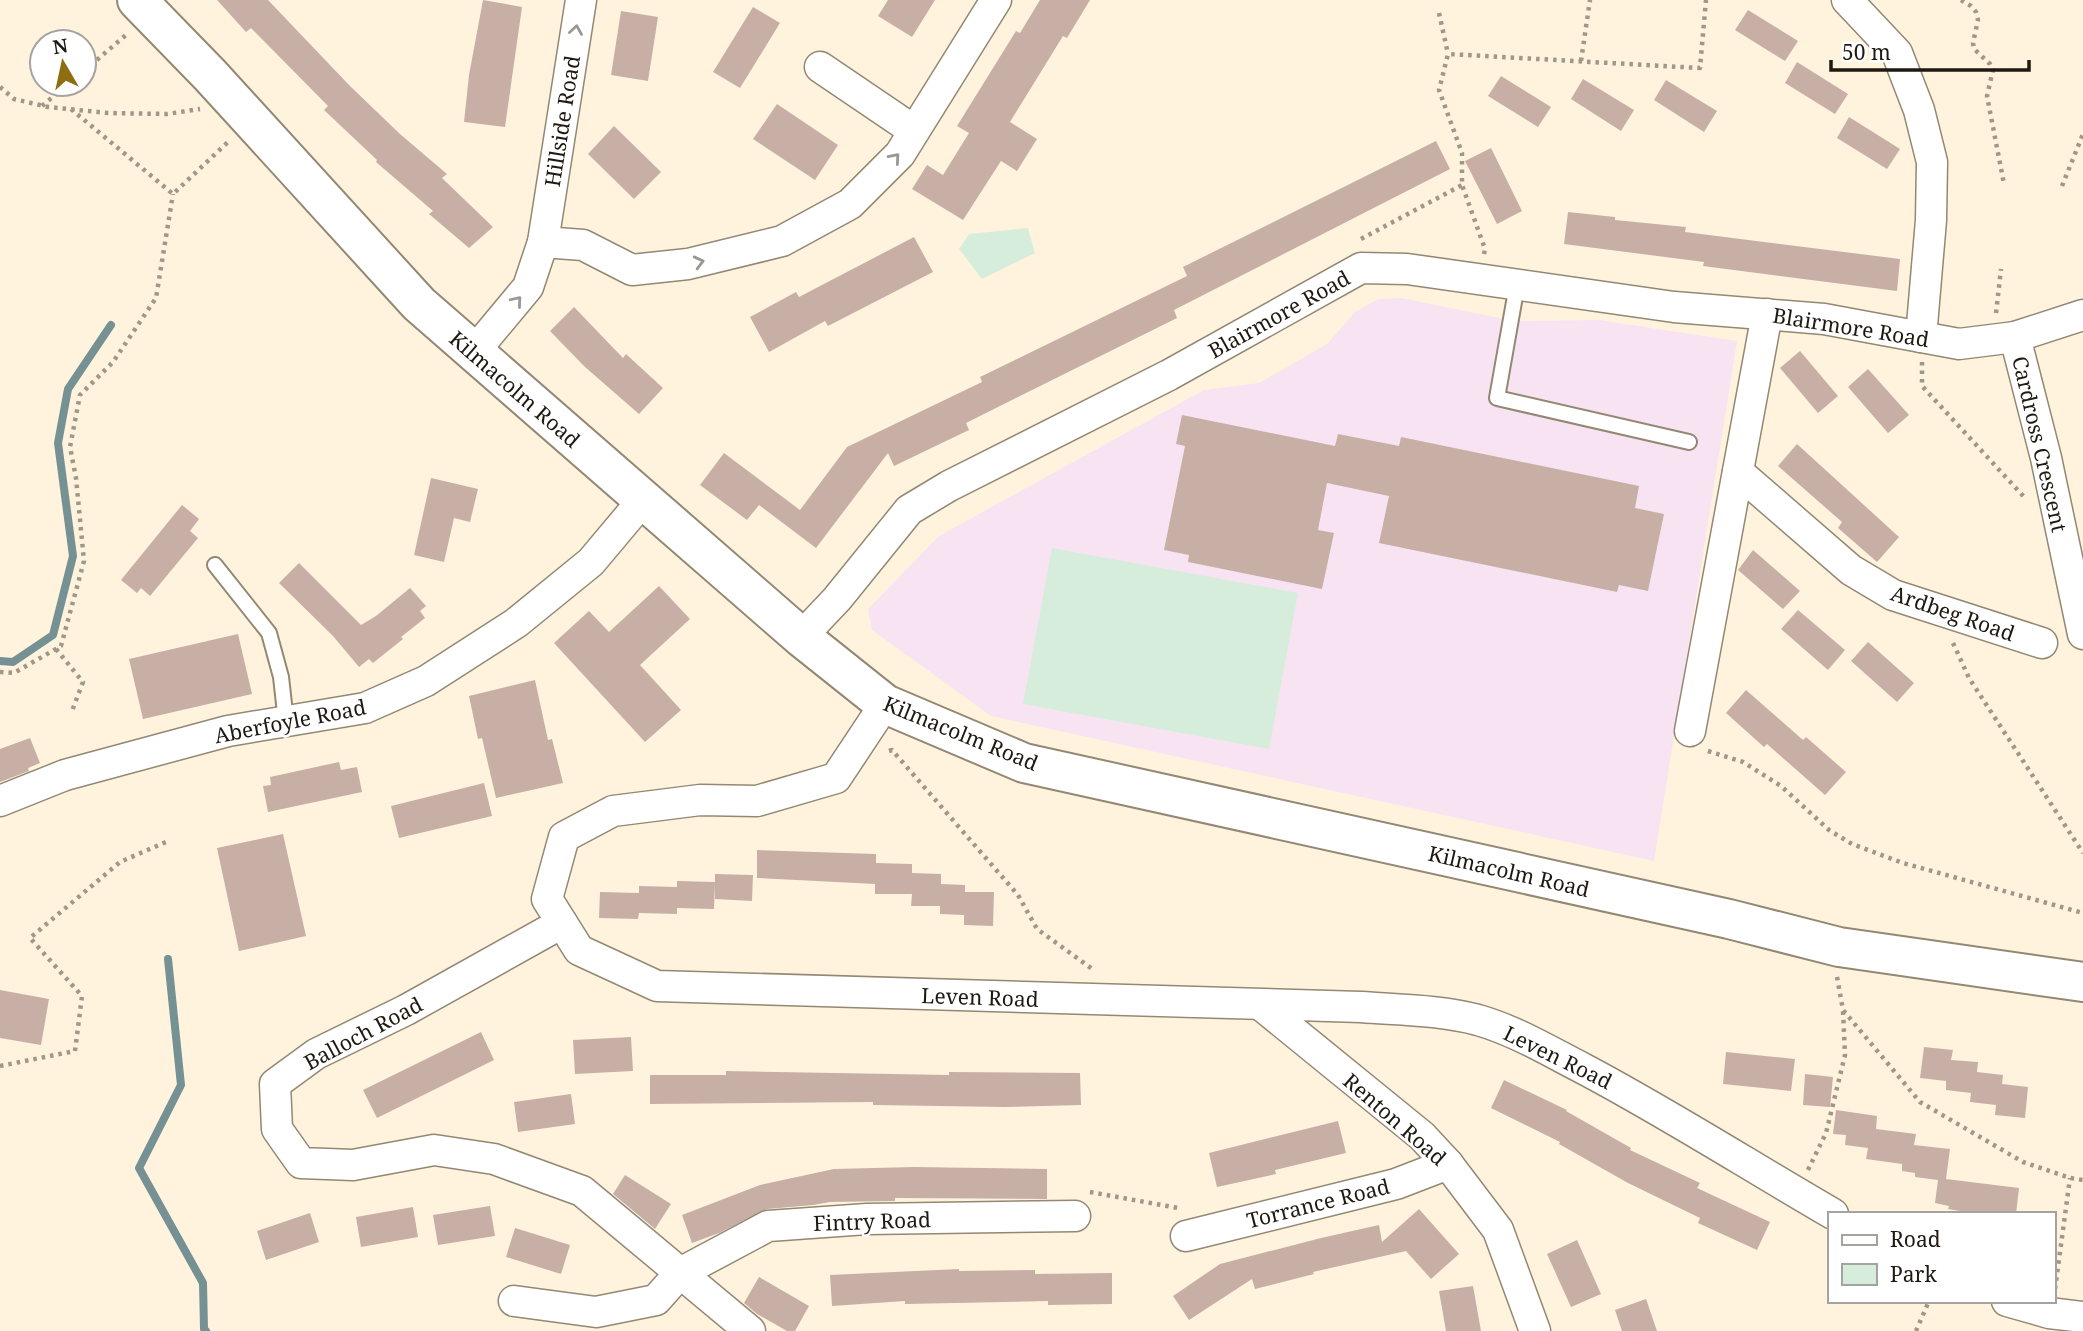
<svg xmlns="http://www.w3.org/2000/svg" width="2083" height="1331" font-family="'Noto Serif',serif">
<style>
.education{fill:#f8e3f2}
.green{fill:#d7eddc}
.lines{fill:none;stroke-linecap:round;stroke-linejoin:round}
.stream{stroke:#759194;stroke-width:8}
.building{fill:#c8afa6}
.lane-casing{stroke:#928873;stroke-width:18}
.street-casing{stroke:#928873;stroke-width:33}
.secondary-casing{stroke:#928873;stroke-width:42}
.path{stroke:#9f9787;stroke-width:4.5;stroke-dasharray:3.5 5;stroke-linecap:butt}
.lane{stroke:#fff;stroke-width:14}
.street{stroke:#fff;stroke-width:30}
.secondary{stroke:#fff;stroke-width:38}
.oneway{stroke:#9a9894}
.labels{text-anchor:middle;dominant-baseline:central;stroke-width:5;stroke-linejoin:round;paint-order:stroke}
.street-label{font-size:21px;fill:#1e1a12;stroke:#fff}
</style>
<rect width="100%" height="100%" fill="#fff3dd"/>
<polygon class="education" points="1402,298 1514,321 1599,320 1737,341 1654,861 991,716 872,630 868,609 939,536 1204,390 1259,383 1327,344 1355,312 1378,299"/>
<g class="green">
<polygon points="1028,228 1035,253 982,279 959,249 969,234"/>
<polygon points="1052,548 1298,593 1269,749 1023,704"/>
</g>
<g class="lines">
<g class="stream">
<polyline points="0,661 13,662 53,635 73,556 58,443 68,389 111,325"/>
<polyline points="168,959 181,1085 139,1168 203,1283 204,1329 206,1331"/>
</g>
</g>
<g class="building">
<polygon points="217,0 268,0 350,86 400,134 447,174 442,178 493,227 469,248 429,214 433,211 376,162 377,160 324,110 328,106 251,28 246,32"/>
<polygon points="483,0 522,7 505,127 464,122 469,75"/>
<polygon points="888,0 935,0 912,37 878,16"/>
<polygon points="1040,0 1090,0 1067,38 1063,36 1010,122 1037,139 1017,171 1001,161 963,220 912,189 927,165 943,175 969,133 957,126 1016,31 1020,33"/>
<polygon points="753,7 780,23 740,88 713,72"/>
<polygon points="1748,10 1798,41 1785,61 1735,30"/>
<polygon points="621,11 658,17 648,81 611,75"/>
<polygon points="1797,62 1848,94 1835,114 1785,83"/>
<polygon points="1501,76 1551,107 1538,127 1488,96"/>
<polygon points="1583,79 1634,110 1621,131 1571,99"/>
<polygon points="1666,80 1717,111 1704,132 1654,100"/>
<polygon points="777,104 838,145 815,180 753,139"/>
<polygon points="1849,117 1900,149 1887,169 1837,138"/>
<polygon points="614,126 661,172 634,199 588,154"/>
<polygon points="1436,141 1450,169 1174,310 1177,318 966,423 969,430 894,466 888,453 816,548 759,505 747,520 700,485 724,453 800,510 847,447 982,382 980,377 1187,276 1183,267"/>
<polygon points="1491,148 1522,211 1497,224 1465,161"/>
<polygon points="1568,212 1615,217 1615,220 1686,227 1685,232 1900,259 1897,291 1703,266 1704,262 1564,244"/>
<polygon points="914,237 933,272 828,326 825,321 769,352 750,317 796,292 799,297"/>
<polygon points="574,307 623,358 626,354 663,388 639,414 585,367 550,331"/>
<polygon points="1800,351 1838,396 1818,413 1780,368"/>
<polygon points="1868,369 1909,415 1888,433 1848,387"/>
<polygon points="1182,415 1335,446 1338,434 1399,446 1401,437 1639,486 1635,508 1664,514 1648,591 1619,585 1617,592 1379,543 1389,496 1327,483 1318,530 1334,533 1322,589 1188,562 1189,555 1164,550 1185,446 1176,444"/>
<polygon points="1797,444 1899,537 1877,562 1838,528 1842,522 1778,466"/>
<polygon points="431,478 478,489 470,522 454,518 444,562 414,555"/>
<polygon points="182,505 199,519 190,531 198,538 150,596 141,588 137,593 121,580"/>
<polygon points="1753,550 1800,591 1783,609 1738,570"/>
<polygon points="299,563 361,625 376,616 410,588 426,606 420,611 425,618 401,637 403,639 373,663 369,659 359,667 333,636 279,583"/>
<polygon points="659,586 690,619 640,665 681,710 645,742 554,643 589,611 609,632"/>
<polygon points="1798,610 1845,650 1828,670 1781,629"/>
<polygon points="238,634 252,694 143,719 129,659"/>
<polygon points="1868,642 1914,683 1897,702 1851,661"/>
<polygon points="535,680 548,740 552,739 563,783 496,798 482,738 478,739 469,696"/>
<polygon points="1746,690 1803,740 1806,737 1846,772 1825,795 1767,744 1764,747 1726,713"/>
<polygon points="30,738 40,763 28,768 29,771 0,782 0,749"/>
<polygon points="339,762 341,770 357,767 362,792 268,812 263,786 271,785 270,777"/>
<polygon points="484,783 492,816 399,838 391,806"/>
<polygon points="283,834 306,936 239,951 217,848"/>
<polygon points="757,850 876,854 876,863 912,864 912,873 941,874 941,884 965,885 965,892 994,892 993,926 964,925 964,915 940,914 940,906 911,906 912,894 875,894 875,884 757,878"/>
<polygon points="715,874 753,875 752,901 715,899"/>
<polygon points="677,881 715,882 714,909 677,908 677,914 639,913 638,919 599,918 600,892 639,893 639,886 677,887"/>
<polygon points="0,990 49,999 41,1045 0,1038"/>
<polygon points="481,1032 494,1060 377,1118 363,1090"/>
<polygon points="631,1037 633,1071 575,1074 573,1040"/>
<polygon points="1924,1047 1953,1050 1951,1060 1978,1062 1977,1072 2003,1075 2002,1084 2028,1087 2025,1118 1995,1115 1996,1105 1970,1102 1971,1093 1946,1090 1946,1081 1920,1078"/>
<polygon points="1726,1052 1795,1059 1791,1091 1723,1084"/>
<polygon points="726,1071 949,1075 949,1072 1080,1073 1081,1105 1004,1107 873,1105 873,1102 650,1104 650,1075 726,1075"/>
<polygon points="1805,1074 1833,1077 1830,1107 1803,1105"/>
<polygon points="1504,1080 1567,1110 1566,1111 1631,1148 1630,1150 1700,1183 1697,1188 1770,1222 1757,1250 1698,1223 1700,1218 1628,1183 1559,1144 1560,1142 1491,1108"/>
<polygon points="571,1094 575,1124 518,1132 514,1102"/>
<polygon points="1836,1110 1877,1116 1876,1129 1916,1134 1914,1145 1950,1149 1946,1179 2019,1188 2016,1214 1978,1214 1948,1209 1949,1206 1935,1203 1938,1180 1915,1177 1915,1173 1902,1171 1902,1164 1866,1159 1868,1148 1845,1145 1846,1135 1833,1134"/>
<polygon points="1338,1121 1346,1153 1275,1170 1276,1174 1217,1187 1209,1153"/>
<polygon points="914,1167 1047,1169 1047,1199 895,1198 895,1201 830,1202 813,1205 767,1209 719,1233 692,1243 682,1215 760,1185 834,1169"/>
<polygon points="625,1175 671,1204 655,1229 613,1194"/>
<polygon points="490,1206 495,1236 438,1245 433,1215"/>
<polygon points="413,1207 418,1237 361,1247 356,1217"/>
<polygon points="1419,1209 1459,1254 1431,1279 1406,1251 1313,1272 1314,1274 1255,1289 1252,1279 1189,1320 1173,1296 1220,1264 1321,1238 1379,1225 1382,1242"/>
<polygon points="310,1213 319,1242 266,1260 257,1231"/>
<polygon points="515,1228 570,1245 561,1274 506,1257"/>
<polygon points="1577,1240 1601,1294 1571,1307 1547,1254"/>
<polygon points="959,1269 959,1271 1035,1270 1035,1274 1112,1273 1112,1304 1048,1305 1048,1301 905,1304 905,1301 832,1306 830,1275"/>
<polygon points="759,1277 809,1306 795,1331 787,1331 757,1314 744,1303"/>
<polygon points="1473,1286 1481,1331 1446,1331 1439,1291"/>
<polygon points="1646,1299 1657,1331 1622,1331 1615,1310"/>
</g>
<g class="lines">
<g class="lane-casing">
<g id="lane">
<polyline points="1517,285 1497,398 1689,442"/>
<polyline points="215,565 269,633 281,677 286,722"/>
</g>
</g>
<g class="street-casing">
<g id="street">
<polyline points="1847,0 1897,53 1919,110 1932,162 1931,220 1921,337"/>
<polyline points="820,67 913,130"/>
<polyline points="543,242 581,0"/>
<polyline points="2015,337 2046,458 2083,634"/>
<polyline points="473,353 528,287 543,242 583,245 632,270 688,264 782,241 850,204 900,154 996,0"/>
<polyline points="1738,472 1851,570 1893,595 2042,643"/>
<polyline points="801,637 837,599 909,510 949,486 1169,375 1361,268 1407,269 1674,307 1824,319 1959,344 2015,337 2083,315"/>
<path d="M 885,704 L 836,778 L 757,801 L 700,800 L 613,811 L 564,837 L 547,899 L 579,950 L 657,986 L 1361,1007 C 1400,1010 1440,1010 1478,1020 C 1516,1031 1549,1051 1584,1069 C 1669,1114 1750,1166 1833,1214"/>
<polyline points="1690,731 1767,314"/>
<polyline points="0,801 65,775 228,731 365,708 426,681 516,623 591,562 643,500"/>
<polyline points="562,923 406,1010 316,1054 275,1084 277,1129 301,1163 353,1165 434,1150 494,1159 582,1191 750,1331"/>
<polyline points="1261,1005 1422,1136 1448,1164 1498,1230 1535,1331"/>
<polyline points="1186,1236 1396,1184 1448,1164"/>
<polyline points="514,1301 596,1312 656,1300 680,1273 768,1226 867,1219 1075,1216"/>
<polyline points="2007,1301 2049,1313 2083,1317"/>
</g>
</g>
<g class="secondary-casing">
<polyline id="secondary" points="137,0 210,75 419,304 801,637 885,704 1024,763 1729,919 1839,947 2083,982"/>
</g>
<g class="path">
<polyline points="1961,0 1971,6 1976,12 1978,20 1973,43 1974,49 1990,64 1993,70 1987,96 2004,184"/>
<polyline points="1439,13 1448,54"/>
<polyline points="1581,61 1590,0"/>
<polyline points="84,71 126,35"/>
<polyline points="0,87 14,99 48,107 108,113 167,114 200,109"/>
<polyline points="42,106 68,84"/>
<polyline points="71,109 173,194 229,141"/>
<polyline points="2062,186 2083,134"/>
<polyline points="1361,239 1462,185"/>
<polyline points="1484,254 1485,249 1462,185 1462,153 1439,90 1448,54 1700,68 1706,0"/>
<polyline points="1996,313 2001,269"/>
<polyline points="1922,362 1922,386 2026,499"/>
<polyline points="1953,643 1969,678 2083,853"/>
<polyline points="56,649 83,682 72,711"/>
<polyline points="0,672 14,673 61,646 84,561 76,478 70,447 80,395 113,362 156,298 173,194"/>
<polyline points="889,751 892,750 1018,895 1037,929 1095,971"/>
<polyline points="1708,751 1743,762 1781,786 1829,830 1852,844 1903,863 2083,913"/>
<polyline points="1837,977 1843,1010 1920,1102 2023,1162 2070,1178 2083,1180"/>
<polyline points="0,1066 75,1051 82,996 30,938 120,862 166,842"/>
<polyline points="1808,1170 1826,1133 1845,1055 1843,1011"/>
<polyline points="1090,1192 1178,1208"/>
<polyline points="2055,1289 2070,1178"/>
<polyline points="1916,1331 1929,1301"/>
</g>
<use href="#lane" class="lane"/>
<use href="#street" class="street"/>
<use href="#secondary" class="secondary"/>
</g>
<defs><path id="oneway-chevron" d="M-2-3.5L2.5 0L-2 3.5" fill="none" stroke-width="1.6" stroke-linecap="round" stroke-linejoin="round" transform="scale(1.75)"/></defs>
<g class="oneway">
<use href="#oneway-chevron" transform="translate(576 30) rotate(-81)"/>
<use href="#oneway-chevron" transform="translate(895 158) rotate(-49)"/>
<use href="#oneway-chevron" transform="translate(699 262) rotate(-14)"/>
<use href="#oneway-chevron" transform="translate(517 301) rotate(-50)"/>
</g>
<g class="labels">
<g class="street-label">
<text transform="translate(562 121) rotate(-81)">Hillside Road</text>
<text transform="translate(1279 314) rotate(-29)">Blairmore Road</text>
<text transform="translate(1851 327) rotate(9)">Blairmore Road</text>
<text transform="translate(515 389) rotate(41)">Kilmacolm Road</text>
<text transform="translate(2040 444) rotate(77)">Cardross Crescent</text>
<text transform="translate(1953 613) rotate(19)">Ardbeg Road</text>
<text transform="translate(290 721) rotate(-11)">Aberfoyle Road</text>
<text transform="translate(961 733) rotate(22)">Kilmacolm Road</text>
<text transform="translate(1509 871) rotate(13)">Kilmacolm Road</text>
<text transform="translate(980 997) rotate(2)">Leven Road</text>
<text transform="translate(363 1033) rotate(-28)">Balloch Road</text>
<text transform="translate(1558 1057) rotate(26)">Leven Road</text>
<text transform="translate(1395 1119) rotate(41)">Renton Road</text>
<text transform="translate(1318 1203) rotate(-14)">Torrance Road</text>
<text transform="translate(872 1221) rotate(-2)">Fintry Road</text>
</g>
</g>
<rect x="1828" y="1212" width="228" height="91" fill="#ffffff" stroke="#a5a3a0" stroke-width="2"/>
<rect x="1842" y="1235" width="35" height="10" fill="#ffffff" stroke="#a5a3a0" stroke-width="2"/>
<text x="1890" y="1247" font-size="21" fill="#1e1a12">Road</text>
<rect x="1842" y="1264" width="35" height="21" fill="#d7eddc" stroke="#a5a3a0" stroke-width="2"/>
<text x="1890" y="1282" font-size="21" fill="#1e1a12">Park</text>
<g transform="translate(63 63) rotate(351)"><circle r="33" fill="#ffffff" stroke="#a5a3a0" stroke-width="2"/>
<path d="M0-5L12 26L0 18L-12 26Z" fill="#8f6e12"/>
<text y="-10" font-size="19" font-weight="bold" text-anchor="middle" fill="#1e1a12">N</text>
</g>
<path d="M1831 60v10h198v-10" fill="none" stroke="#1e1a12" stroke-width="3.5"/>
<text x="1842" y="60" font-size="21" fill="#1e1a12" stroke="#ffffff" stroke-width="5" paint-order="stroke">50 m</text>
</svg>
